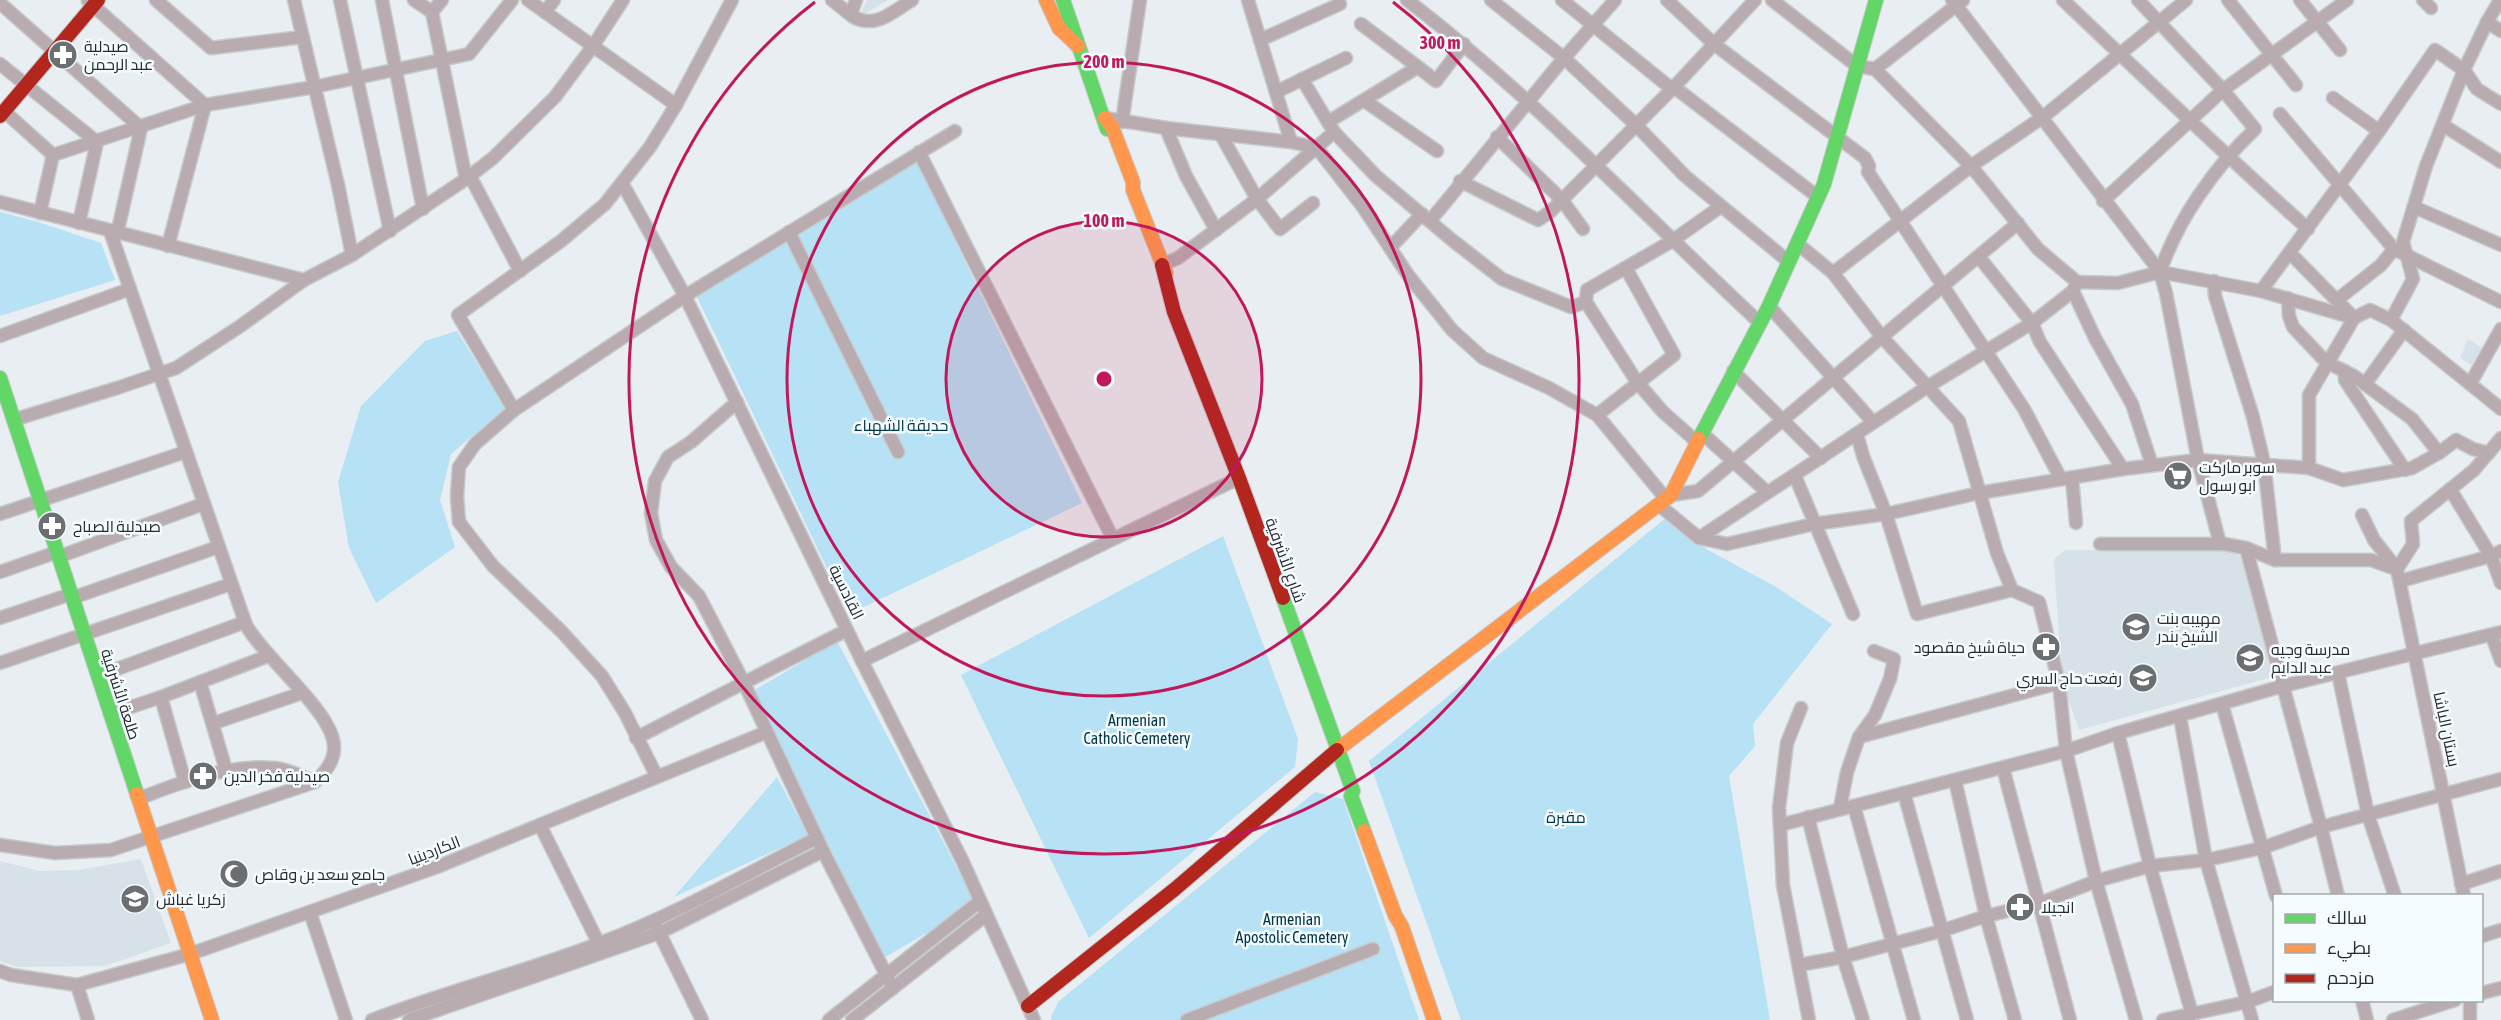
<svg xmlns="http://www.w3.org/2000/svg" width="2501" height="1020" font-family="'Asap Condensed',Cairo,sans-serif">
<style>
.built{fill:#d6e2e8}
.green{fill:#b7e1f4}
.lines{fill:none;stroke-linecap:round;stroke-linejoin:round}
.street-casing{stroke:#c6cacd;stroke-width:15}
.fast-casing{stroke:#c6cacd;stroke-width:16}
.slow-casing{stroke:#c6cacd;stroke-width:16}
.jam-casing{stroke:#c6cacd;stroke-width:16}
.street{stroke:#b8acb0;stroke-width:12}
.fast{stroke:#63d668;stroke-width:14}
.slow{stroke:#ff974d;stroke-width:14}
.jam{stroke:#b3261e;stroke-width:14}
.ring{fill:none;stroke:#c2185b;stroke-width:3}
.labels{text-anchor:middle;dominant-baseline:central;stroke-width:5;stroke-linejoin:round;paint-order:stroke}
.poi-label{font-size:16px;fill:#272b2d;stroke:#f5fcff;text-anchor:start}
.park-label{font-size:16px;fill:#003548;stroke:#f5fcff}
.street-label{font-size:16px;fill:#272b2d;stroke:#f5fcff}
.centre{fill:#c2185b;stroke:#f5fcff;stroke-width:3}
.ring-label{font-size:18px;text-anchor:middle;font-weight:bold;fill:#c2185b;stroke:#f5fcff;stroke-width:5;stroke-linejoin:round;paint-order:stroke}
</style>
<rect width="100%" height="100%" fill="#e8eef1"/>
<g class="built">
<polygon points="867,0 888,0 866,13 861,12"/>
<polygon points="2468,339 2482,348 2471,365 2460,358"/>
<polygon points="2066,550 2235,551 2242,558 2276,676 2079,730 2066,694 2061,666 2054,561 2056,557"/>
<polygon points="141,859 171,943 105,966 18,967 0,961 0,861 40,871 78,870"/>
</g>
<g class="green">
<polygon points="917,162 1082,503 849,614 696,295"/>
<polygon points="0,212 38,222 101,243 115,280 0,316"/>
<polygon points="457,331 505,408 451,454 440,500 455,547 376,603 349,548 338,482 361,406 425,341"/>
<polygon points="1667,517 1708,550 1776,587 1832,624 1753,724 1755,746 1729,776 1770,1020 1461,1020 1369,761"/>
<polygon points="1223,536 1298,739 1295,767 1089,938 961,675"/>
<polygon points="837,641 972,896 961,913 882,959 753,691"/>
<polygon points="777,777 808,835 674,897"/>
<polygon points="1315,792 1343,799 1419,1020 1052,1020 1051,1017 1058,1002"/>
</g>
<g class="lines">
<g class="street-casing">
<g id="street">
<polyline points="156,0 211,48 303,37"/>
<polyline points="294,0 338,185 352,255"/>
<polyline points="340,0 390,231"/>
<polyline points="382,0 423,209"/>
<polyline points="414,0 432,12 442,0"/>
<polyline points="528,0 676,105"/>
<polyline points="832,0 852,16"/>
<path d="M 856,0 L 852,11 L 852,16 C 875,30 892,12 912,0"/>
<polyline points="1248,0 1291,142"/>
<path d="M 1407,0 C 1534,97 1643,214 1760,323"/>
<polyline points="1491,0 1564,58 1636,125 1685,176 1789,262"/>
<polyline points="1562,0 1667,85 1674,87 1818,197"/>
<polyline points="1667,0 1714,44 1865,158 1869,166 1868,172 2024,409 2061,479"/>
<polyline points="1772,0 1857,66 1875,69 1963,0"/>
<polyline points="1952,0 2160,272 2166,293 2198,460 2220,544"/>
<path d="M 2063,0 C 2144,77 2225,155 2308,229"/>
<path d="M 2138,0 L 2223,90 L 2255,129 C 2214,168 2178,219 2160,272"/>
<polyline points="2228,0 2296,85"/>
<polyline points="2300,0 2340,50"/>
<polyline points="2423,0 2431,8"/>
<polyline points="88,1 205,105 168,246"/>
<polyline points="0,3 141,128 117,234"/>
<polyline points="432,12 466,179"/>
<polyline points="545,12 554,0"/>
<polyline points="2487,22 2501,31"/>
<polyline points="1361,24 1418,67"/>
<polyline points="1260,40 1340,4"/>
<polyline points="0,64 97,142 79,223"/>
<polyline points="1875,69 1971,166 2038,249 2077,282"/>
<polyline points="1302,79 1334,132 1376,176 1452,240 1502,279 1571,307 1586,302 1637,382 1663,412 1697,442"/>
<polyline points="1276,92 1346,58"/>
<polyline points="2333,98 2379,131"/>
<polyline points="1365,101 1437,151"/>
<polyline points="4,111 53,155 40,213"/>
<polyline points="2280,114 2394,249 2501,302"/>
<polyline points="1105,118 1166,128 1291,142 1317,148 1363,207 1408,275 1452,330 1483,358 1549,388 1597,415 1666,499"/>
<polyline points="1122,122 1140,0"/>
<polyline points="1328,122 1418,67 1436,81 1464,44"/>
<polyline points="2443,125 2501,162"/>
<polyline points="1166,128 1186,176 1216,230"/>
<polyline points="1221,135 1257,199 1280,229 1313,203"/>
<polyline points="1497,137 1562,200 1583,229"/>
<polyline points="919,152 1113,539"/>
<polyline points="53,155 205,105 314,87 469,54 512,0"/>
<polyline points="470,176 520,271"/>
<polyline points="1460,181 1538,220 1550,212 1674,87 1755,0"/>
<polyline points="622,183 685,296 862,661 963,862 1034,1020"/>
<polyline points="2103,201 2223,90 2347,0"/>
<polyline points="0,202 304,280"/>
<polyline points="2414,207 2501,245"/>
<polyline points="1430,221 1564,58 1615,0"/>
<polyline points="789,232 898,452"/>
<polyline points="1798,244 1833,273 1882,337 1959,421 1997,553 2012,590 2039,602 2059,683 2066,751 2096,881 2136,1020"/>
<polyline points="1390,248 1422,214"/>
<polyline points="2290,253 2354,318 2309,395 2309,468"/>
<polyline points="1979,257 2032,323 2040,342 2123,469"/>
<polyline points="1162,265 1178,258 1257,199 1334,132"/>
<polyline points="1833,273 1971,166 2043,117 2186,0"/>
<polyline points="2214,281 2215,296 2253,417 2264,463 2275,560"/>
<polyline points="2073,291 2095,338 2132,404 2152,465"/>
<polyline points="2261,291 2379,131 2435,50 2464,70 2477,89 2501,104"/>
<polyline points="2288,298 2289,316 2293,327 2326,362 2354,376 2412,419 2439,453"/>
<polyline points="2337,300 2381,265 2394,249"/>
<polyline points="1586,302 1587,290 1672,241 1720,207"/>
<polyline points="1769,306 1873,422"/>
<polyline points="2391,320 2413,279 2403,242 2426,166 2464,70 2487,22 2500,0"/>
<polyline points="0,336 130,289"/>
<polyline points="1733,371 1821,458"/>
<polyline points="2345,371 2345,380 2405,470"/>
<polyline points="2365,384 2404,330"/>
<polyline points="2470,384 2501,329"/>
<polyline points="737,402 691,442 668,457 655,481 651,513 656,540 671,567 699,596 744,683 823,851 893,988"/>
<polyline points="514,410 458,315 561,241 605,204 650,147 676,105 732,0"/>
<polyline points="1597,415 1674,355 1626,268"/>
<polyline points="13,420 117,388 176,368 239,327 304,280 352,255 466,179 493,158 555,97 593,46 623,0"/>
<polyline points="1702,433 1767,492"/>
<polyline points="1857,434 1863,456 1886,514 1917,614 2012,590"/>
<polyline points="1795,476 1853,614"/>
<polyline points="2072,478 2076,523"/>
<polyline points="2450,489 2491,556 2501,583"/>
<polyline points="1671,495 1698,491 2018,223"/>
<polyline points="1659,505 1699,538 1927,387 2032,323 2073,291 2077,282 2118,283 2160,272 2261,291 2354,318 2370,310 2391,320 2501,409"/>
<polyline points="0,514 185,452"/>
<polyline points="2362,515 2374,540 2397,569 2464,896"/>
<polyline points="1699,538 1727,544 1814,524 1886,514 1979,493 2123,469 2198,460 2309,468 2343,480 2412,468 2439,453 2456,440 2473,449 2489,453"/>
<polyline points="2100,544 2224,544 2246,548 2275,560 2371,560 2396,569"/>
<polyline points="2246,548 2321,827 2338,896"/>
<polyline points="58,557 203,504"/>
<polyline points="2397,569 2413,544 2411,521 2474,470 2501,438"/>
<polyline points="0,572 57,552"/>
<polyline points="2400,581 2491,556 2501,551"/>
<polyline points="72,598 218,547"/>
<polyline points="0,618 71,594"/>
<polyline points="2492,636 2501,661"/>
<polyline points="862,661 1239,478"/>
<polyline points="0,663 231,584"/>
<polyline points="2338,673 2368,815 2395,896"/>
<polyline points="98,676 245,622"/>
<polyline points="200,682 226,770"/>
<polyline points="161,697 185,782"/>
<polyline points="2222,704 2276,896"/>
<polyline points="1801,708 1787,743 1779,808 1783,885 1809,1020"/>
<polyline points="110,714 161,697 268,656"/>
<polyline points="2180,717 2206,860 2252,1020"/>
<polyline points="214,723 302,693"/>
<polyline points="2118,733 2150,866 2192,1014"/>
<polyline points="1859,737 2059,683"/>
<polyline points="636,738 847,630"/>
<polyline points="2003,768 2070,1020"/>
<polyline points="657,777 625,713 602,676 561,631 493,566 459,522 457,496 459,467 475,444 514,410 685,296 955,131"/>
<polyline points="1955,780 1986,916 2015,1020"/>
<polyline points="1904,793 1967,1020"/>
<path d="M 138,799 C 181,782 228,764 275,768 C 288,769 303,777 315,782"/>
<polyline points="1854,806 1914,1020"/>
<polyline points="1840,808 1847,772 1859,737 1875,715 1890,679 1894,659 1874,651"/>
<polyline points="1808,817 1843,957 1863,1020"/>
<polyline points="540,825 602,950"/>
<polyline points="1780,825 2066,751 2118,733 2283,686 2501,632"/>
<path d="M 0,845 L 55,853 L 111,850 L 315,782 C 325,772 335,761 334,746 C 333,712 265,659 246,625 L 110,231"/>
<polyline points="2461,884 2501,871"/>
<polyline points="310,912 346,1020"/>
<polyline points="657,928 702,1020"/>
<polyline points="2482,936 2501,930"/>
<polyline points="1799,965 1843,957 1941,931 1986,916 2038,904 2096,881 2150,866 2206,860 2262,848 2321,827 2501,779"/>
<polyline points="0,971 11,975 77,985 190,954 437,867 767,732"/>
<polyline points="77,985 88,1020"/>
<polyline points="2482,993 2501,988"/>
<polyline points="2362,1000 2367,1020"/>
<polyline points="2470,1000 2470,1020"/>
<path d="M 372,1020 C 447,991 525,972 600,943 C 675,915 746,874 817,838"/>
<polyline points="409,1020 659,933 823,851"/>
<polyline points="829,1020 979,902"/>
<polyline points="852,1020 986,915"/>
<polyline points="1187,1020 1373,949"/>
<polyline points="2163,1020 2247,1002 2274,992"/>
<polyline points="2393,1020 2455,1000"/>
</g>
</g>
<g class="fast-casing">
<g id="fast">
<polyline points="1063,0 1107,129"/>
<polyline points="0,378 137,794"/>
<polyline points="1699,439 1769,306 1824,184 1876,0"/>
<polyline points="1283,598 1353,791 1351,796 1364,831"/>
</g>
</g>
<g class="slow-casing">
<g id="slow">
<polyline points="1046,0 1059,28 1078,46"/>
<polyline points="1105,118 1112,127 1133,182 1133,190 1166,273"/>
<polyline points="1337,750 1671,495 1699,439"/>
<polyline points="137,794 212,1020"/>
<polyline points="1364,831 1395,915 1402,927 1434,1020"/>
</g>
</g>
<g class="jam-casing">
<g id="jam">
<polyline points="0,116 98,0"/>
<polyline points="1162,265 1174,312 1239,478 1283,598"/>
<polyline points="1028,1006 1175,889 1337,750"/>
</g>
</g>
<use href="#street" class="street"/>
<use href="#fast" class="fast"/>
<use href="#slow" class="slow"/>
<use href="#jam" class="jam"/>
</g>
<circle cx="1104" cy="379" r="158" fill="#c2185b" fill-opacity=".12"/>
<g class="ring">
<circle cx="1104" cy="379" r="158"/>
<circle cx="1104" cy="379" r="317"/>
<path d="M1393 2A475 475 0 1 1 815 2"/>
</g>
<defs>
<g id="pharmacy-disc" transform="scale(1.5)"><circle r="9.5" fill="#6b6f72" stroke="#f5fcff"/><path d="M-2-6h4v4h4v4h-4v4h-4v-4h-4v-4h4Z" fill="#fff"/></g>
<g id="supermarket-disc" transform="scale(1.5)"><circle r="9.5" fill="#6b6f72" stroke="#f5fcff"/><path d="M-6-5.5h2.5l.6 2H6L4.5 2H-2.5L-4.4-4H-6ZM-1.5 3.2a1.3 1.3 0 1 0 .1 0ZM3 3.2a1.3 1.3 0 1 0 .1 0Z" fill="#fff"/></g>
<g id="school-disc" transform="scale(1.5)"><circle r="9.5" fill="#6b6f72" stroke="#f5fcff"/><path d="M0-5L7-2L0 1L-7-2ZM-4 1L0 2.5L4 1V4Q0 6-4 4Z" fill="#fff"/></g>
<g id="mosque-disc" transform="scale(1.5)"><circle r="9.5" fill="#6b6f72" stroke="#f5fcff"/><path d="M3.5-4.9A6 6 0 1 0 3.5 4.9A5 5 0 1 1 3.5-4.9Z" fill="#fff"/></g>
</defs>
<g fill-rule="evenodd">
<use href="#pharmacy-disc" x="63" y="55"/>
<use href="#supermarket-disc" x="2178" y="476"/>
<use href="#pharmacy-disc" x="52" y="526"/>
<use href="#school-disc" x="2136" y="627"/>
<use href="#pharmacy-disc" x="2046" y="647"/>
<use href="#school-disc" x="2250" y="658"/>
<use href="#school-disc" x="2143" y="678"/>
<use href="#pharmacy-disc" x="203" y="776"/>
<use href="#mosque-disc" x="234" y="874"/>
<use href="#school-disc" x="135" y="899"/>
<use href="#pharmacy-disc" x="2020" y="907"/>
</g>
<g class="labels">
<g class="poi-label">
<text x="84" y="46">صيدلية<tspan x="84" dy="18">عبد الرحمن</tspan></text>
<text x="2199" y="467">سوبر ماركت<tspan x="2199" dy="18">ابو رسول</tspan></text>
<text x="73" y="526">صيدلية الصباح</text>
<text x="2157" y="618">مهيبه بنت<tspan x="2157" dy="18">الشيخ بندر</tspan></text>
<text x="2025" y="647" text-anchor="end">حياة شيخ مقصود</text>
<text x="2271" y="649">مدرسة وجيه<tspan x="2271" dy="18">عبد الدايم</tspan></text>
<text x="2122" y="678" text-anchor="end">رفعت حاج السري</text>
<text x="224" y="776">صيدلية فخر الدين</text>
<text x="255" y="874">جامع سعد بن وقاص</text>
<text x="156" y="899">زكريا غباش</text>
<text x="2041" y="907">انجيلا</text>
</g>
<g class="park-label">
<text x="901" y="425">حديقة الشهباء</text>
<text x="1137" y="720">Armenian<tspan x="1137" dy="18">Catholic Cemetery</tspan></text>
<text x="1566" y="817">مقبرة</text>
<text x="1292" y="919">Armenian<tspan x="1292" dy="18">Apostolic Cemetery</tspan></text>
</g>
<g class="street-label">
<text transform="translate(1286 560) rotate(70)">شارع الأشرفية</text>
<text transform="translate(847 592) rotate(64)">القادسية</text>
<text transform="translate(121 694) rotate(72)">طلعة الأشرفية</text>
<text transform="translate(2447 729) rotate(78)">بستان الباشا</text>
<text transform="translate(434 850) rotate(-21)">الكاردينيا</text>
</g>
</g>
<circle cx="1104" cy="379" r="9" class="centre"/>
<g class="ring-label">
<text x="1440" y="49">300 m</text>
<text x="1104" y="68">200 m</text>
<text x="1104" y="227">100 m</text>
</g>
<rect x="2273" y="894" width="210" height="108" fill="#f5fcff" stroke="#a3a8ab" stroke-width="1.5"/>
<rect x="2285" y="914" width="30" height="9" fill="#63d668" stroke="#a3a8ab" stroke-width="1.5"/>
<text x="2327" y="924" font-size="18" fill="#272b2d">سالك</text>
<rect x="2285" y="944" width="30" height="9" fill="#ff974d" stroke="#a3a8ab" stroke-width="1.5"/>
<text x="2327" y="954" font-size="18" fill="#272b2d">بطيء</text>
<rect x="2285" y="974" width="30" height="9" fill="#b3261e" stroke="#a3a8ab" stroke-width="1.5"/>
<text x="2327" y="984" font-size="18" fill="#272b2d">مزدحم</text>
</svg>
